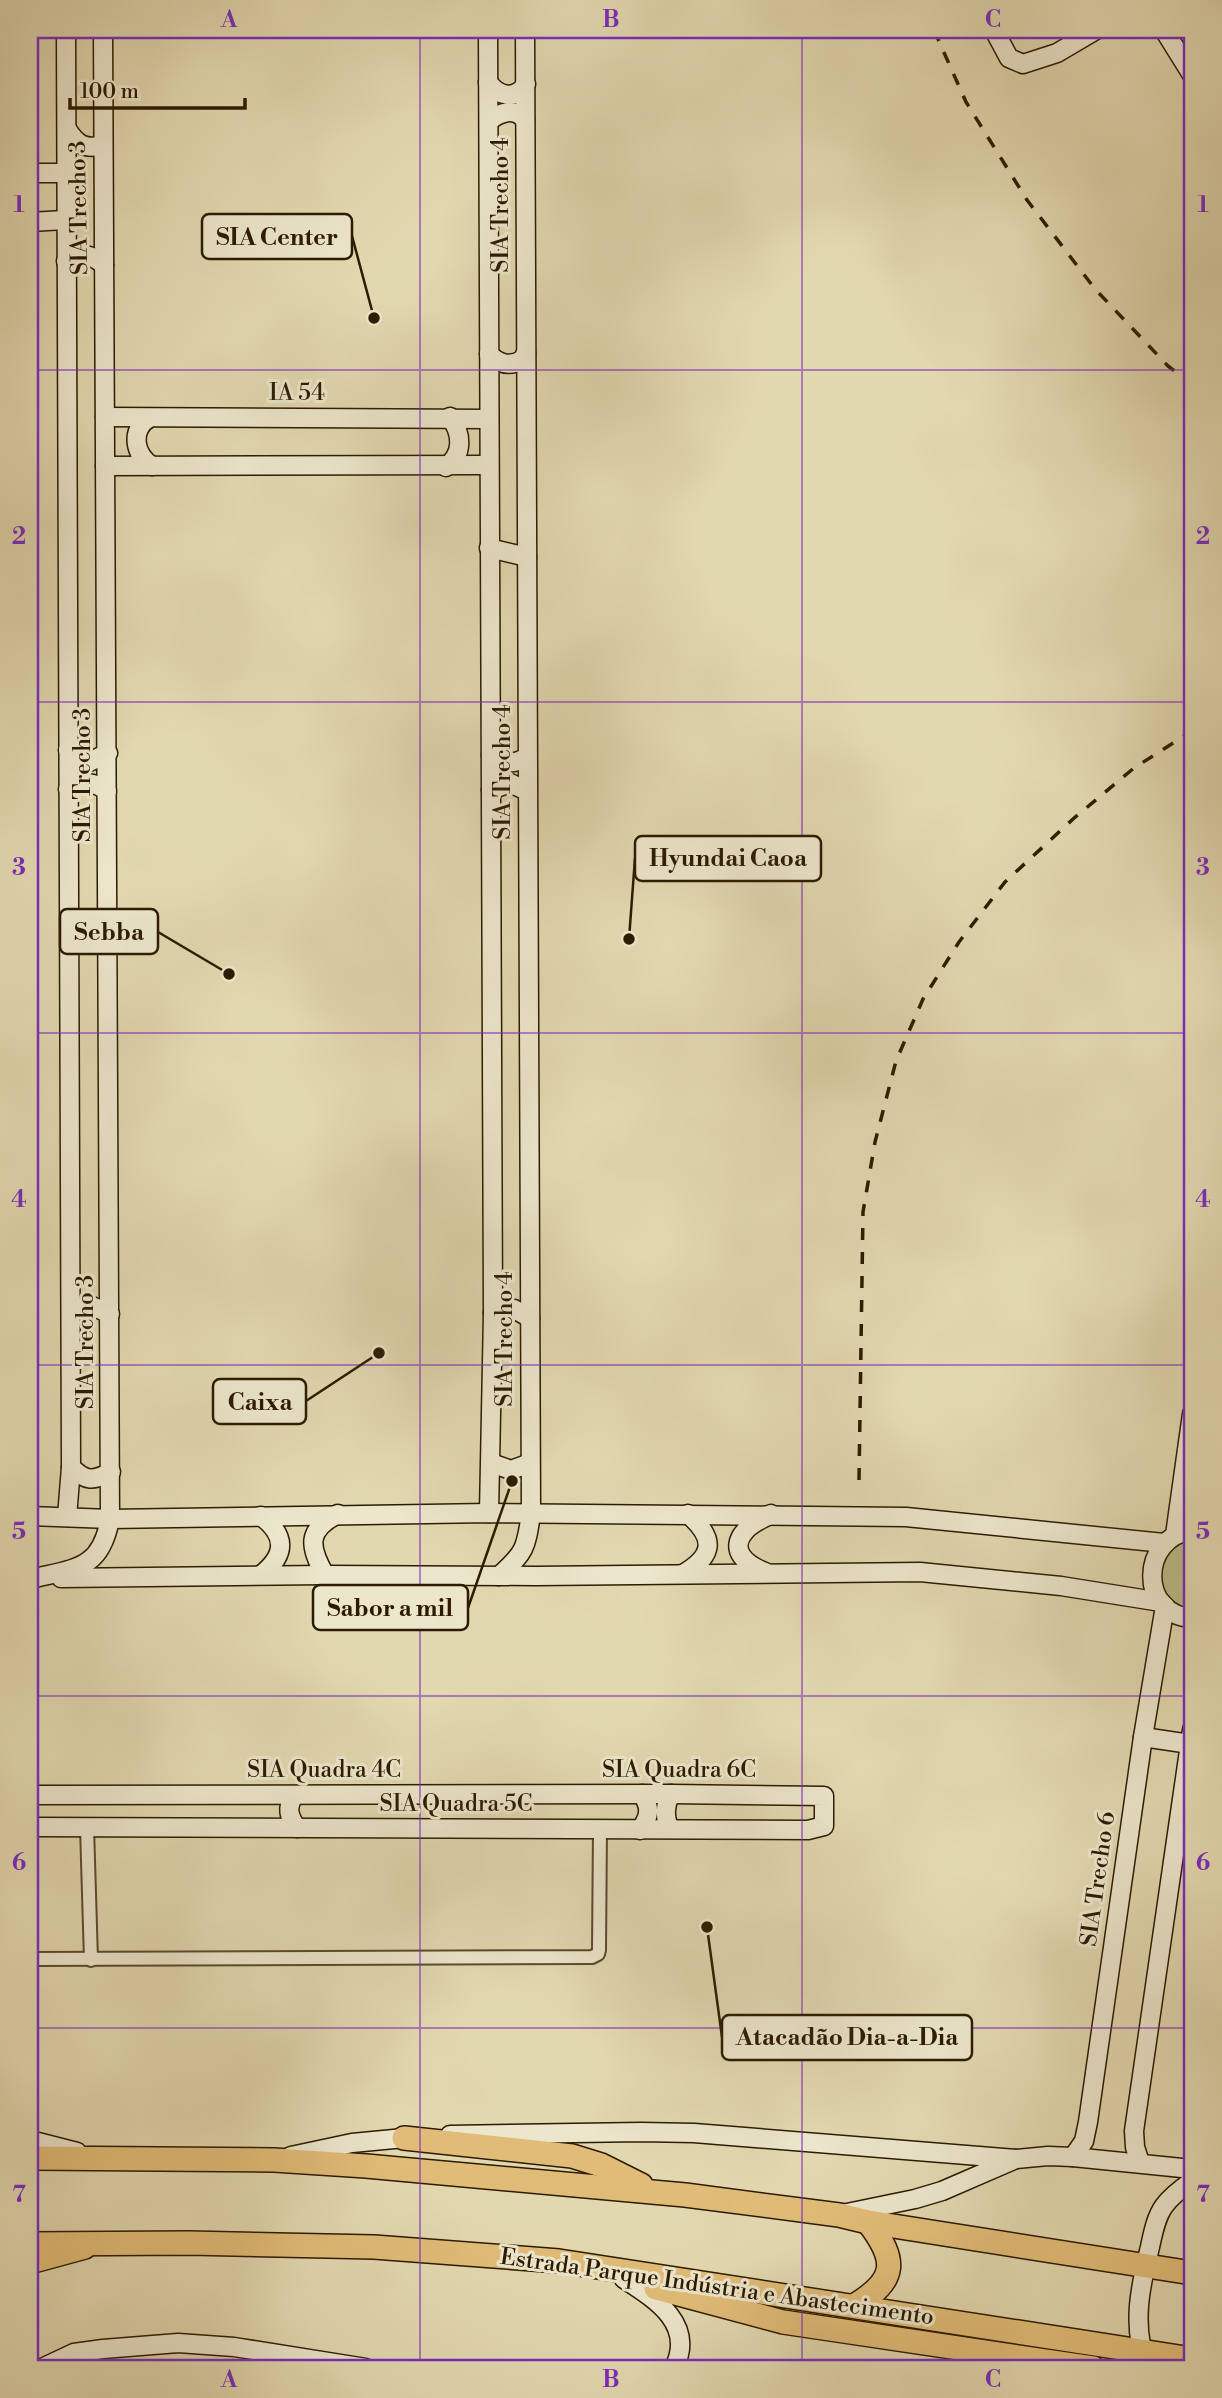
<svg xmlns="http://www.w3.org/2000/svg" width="1222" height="2398" font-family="'Libre Bodoni',serif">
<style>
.green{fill:#babc86;stroke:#736c44;stroke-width:2}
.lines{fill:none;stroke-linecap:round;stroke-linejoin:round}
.street-casing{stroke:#5a4a2d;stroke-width:16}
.secondary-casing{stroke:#2c1b01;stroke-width:21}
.primary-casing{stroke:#2c1b01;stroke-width:24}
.highway-casing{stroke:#2c1b01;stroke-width:26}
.street{stroke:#ece6cc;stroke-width:12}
.secondary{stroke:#ece6cc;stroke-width:18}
.primary{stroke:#e1bc78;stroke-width:21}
.highway{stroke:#e1bc78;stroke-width:23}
.rail{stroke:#2c1b01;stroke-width:3.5;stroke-dasharray:12 12;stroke-linecap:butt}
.grid{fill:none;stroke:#7b2cbf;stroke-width:2;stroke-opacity:0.55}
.labels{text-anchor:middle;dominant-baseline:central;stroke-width:6;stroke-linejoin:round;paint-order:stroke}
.street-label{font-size:23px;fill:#2c1b01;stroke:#ece6cc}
.leader{fill:none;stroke:#2c1b01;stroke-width:2.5}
.callout-dot{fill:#2c1b01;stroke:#ece6cc;stroke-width:2.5}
.callout{fill:#ece6cc;stroke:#2c1b01;stroke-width:2.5}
.callout-label{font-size:24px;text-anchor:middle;font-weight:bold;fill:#2c1b01}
.neatline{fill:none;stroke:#7b2cbf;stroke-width:2.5}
.grid-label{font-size:23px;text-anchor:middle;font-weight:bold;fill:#7b2cbf}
</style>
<rect width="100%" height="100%" fill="#e2d8b0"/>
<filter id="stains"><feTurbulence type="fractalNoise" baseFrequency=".00286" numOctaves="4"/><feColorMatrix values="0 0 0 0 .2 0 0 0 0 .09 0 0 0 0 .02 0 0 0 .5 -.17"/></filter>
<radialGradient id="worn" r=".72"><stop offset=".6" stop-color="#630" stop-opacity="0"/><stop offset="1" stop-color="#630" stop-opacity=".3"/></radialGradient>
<path class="green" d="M 1192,1538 L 1192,1610 C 1163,1605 1150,1575 1169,1552 C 1170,1550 1175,1544 1176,1543 C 1180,1541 1188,1540 1192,1538 Z"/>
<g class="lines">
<g class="street-casing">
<g id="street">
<polyline points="87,1827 91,1960"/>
<polyline points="30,1959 592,1957 598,1954 599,1950 600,1829"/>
</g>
</g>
<g class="secondary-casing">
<g id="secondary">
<polyline points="66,30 71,1467 67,1517"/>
<polyline points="488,30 493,1313 489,1513"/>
<polyline points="994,30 1009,58 1023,64 1057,53 1096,30"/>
<polyline points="1164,30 1192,75"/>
<path d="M 488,82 C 498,96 515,101 526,84"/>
<path d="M 489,121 C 500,112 515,107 525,120"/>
<path d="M 67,129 C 76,144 85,150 103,145"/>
<polyline points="30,173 67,173"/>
<polyline points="30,222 65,220"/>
<path d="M 66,261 C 79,250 92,255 104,265"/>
<path d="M 489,354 C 499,364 509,367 522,360 L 526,353"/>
<polyline points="105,417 489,419"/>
<path d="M 149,418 C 130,430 134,454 152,466"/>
<polyline points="105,466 488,465"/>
<path d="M 446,467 C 464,454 462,433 450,417"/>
<polyline points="489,548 527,557"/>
<polyline points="68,750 79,760 87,763 108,753"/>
<path d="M 491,755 C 504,764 513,765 527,757"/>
<path d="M 68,789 C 84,781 93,781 107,791"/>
<polyline points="491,790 510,783 527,791"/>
<polyline points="71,1312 92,1306 110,1314"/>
<polyline points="493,1313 514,1309 530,1318"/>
<polyline points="491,1463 511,1470 530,1463"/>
<path d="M 71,1467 C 86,1482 93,1481 111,1472"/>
<polyline points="30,1516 110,1519 489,1513 906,1517 1164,1543"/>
<path d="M 1192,1530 C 1139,1538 1139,1615 1192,1618"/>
<polyline points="1175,1535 1192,1414"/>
<path d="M 765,1572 C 747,1565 727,1550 746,1530 C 752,1523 763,1519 771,1514"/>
<path d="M 683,1574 C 715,1555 715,1538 688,1514"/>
<path d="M 261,1575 C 286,1555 287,1536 261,1516"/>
<path d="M 325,1575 C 309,1547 306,1530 338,1514"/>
<path d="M 499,1576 C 525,1553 526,1548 531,1514 L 525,30"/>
<path d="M 35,1578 C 78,1568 101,1568 110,1519 L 103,30"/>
<polyline points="61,1578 325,1575 536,1576 920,1572 1061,1586 1161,1602"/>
<polyline points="1143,1737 1190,1744"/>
<polyline points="30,1795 671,1794 824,1796 824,1826 808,1830 30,1827"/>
<path d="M 294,1796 C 286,1808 289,1817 297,1828"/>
<path d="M 669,1829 C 665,1816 664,1806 671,1794"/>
<path d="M 640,1830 C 650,1816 651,1808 642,1794"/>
<polyline points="450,2135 641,2132 694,2133 1016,2159"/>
<polyline points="30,2140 77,2152"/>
<polyline points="291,2156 352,2143 415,2137"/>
<polyline points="1073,2157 1084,2141 1088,2122 1143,1737 1165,1606"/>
<polyline points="1140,2163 1135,2147 1134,2131 1192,1730"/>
<polyline points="842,2214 915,2199 942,2191 1016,2159 1048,2156 1073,2157 1192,2169"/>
<path d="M 624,2279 C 655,2299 696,2324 674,2368"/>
<polyline points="42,2368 74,2353 103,2349 178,2343 234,2347 366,2368"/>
<path d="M 1148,2368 C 1131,2328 1140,2287 1150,2247 C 1153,2233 1156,2217 1164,2206 C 1171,2196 1182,2188 1192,2181"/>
</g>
</g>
<g class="primary-casing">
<polyline id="primary" points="30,2263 85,2248"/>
</g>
<g class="highway-casing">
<g id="highway">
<polyline points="404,2138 572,2156 601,2165 641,2185"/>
<polyline points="30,2158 274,2160 366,2166 685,2195 839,2215 868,2222 1192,2273"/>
<polyline points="30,2244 189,2243 374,2247 559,2261 1192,2359"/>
<polyline points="656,2288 783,2322 1093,2368"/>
<path d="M 854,2306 C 897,2280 898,2261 868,2222"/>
</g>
</g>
<use href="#street" class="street"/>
<use href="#secondary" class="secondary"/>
<use href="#primary" class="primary"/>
<use href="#highway" class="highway"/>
<g class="rail">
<polyline points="934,30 966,102 1027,200 1095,289 1168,366 1192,384"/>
<polyline points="859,1480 863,1212 875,1142 896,1061 923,999 959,942 1005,882 1073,819 1134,768 1192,731"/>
</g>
</g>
<path class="grid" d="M 420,30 L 420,2368M 802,30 L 802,2368M 30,370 L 1192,370M 30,702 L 1192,702M 30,1033 L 1192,1033M 30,1365 L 1192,1365M 30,1696 L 1192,1696M 30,2028 L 1192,2028"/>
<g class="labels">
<g class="street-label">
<text transform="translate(501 205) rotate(-90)">SIA Trecho 4</text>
<text transform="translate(79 208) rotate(-91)">SIA Trecho 3</text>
<text x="297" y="393">IA 54</text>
<text transform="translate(503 772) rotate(-90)">SIA Trecho 4</text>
<text transform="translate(83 775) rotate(-90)">SIA Trecho 3</text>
<text transform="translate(505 1339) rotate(-90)">SIA Trecho 4</text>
<text transform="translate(86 1342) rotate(-90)">SIA Trecho 3</text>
<text x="324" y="1770">SIA Quadra 4C</text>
<text x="679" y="1770">SIA Quadra 6C</text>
<text x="456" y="1804">SIA Quadra 5C</text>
<text transform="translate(1098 1879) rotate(-82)">SIA Trecho 6</text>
<text transform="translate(717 2287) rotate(8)">Estrada Parque Indústria e Abastecimento</text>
</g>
</g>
<path class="leader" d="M374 318L352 236M629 939L635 858M229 974L158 932M379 1353L306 1401M512 1481L468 1608M707 1927L722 2037"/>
<g class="callout-dot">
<circle cx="374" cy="318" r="7"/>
<circle cx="629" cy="939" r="7"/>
<circle cx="229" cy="974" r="7"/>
<circle cx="379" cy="1353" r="7"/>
<circle cx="512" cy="1481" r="7"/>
<circle cx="707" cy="1927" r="7"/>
</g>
<g class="callout">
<rect x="202" y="214" width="150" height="45" rx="7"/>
<rect x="635" y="836" width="186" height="45" rx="7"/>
<rect x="60" y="909" width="98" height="45" rx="7"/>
<rect x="213" y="1379" width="93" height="45" rx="7"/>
<rect x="313" y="1585" width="155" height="45" rx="7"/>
<rect x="722" y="2015" width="250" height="45" rx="7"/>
</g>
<g class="callout-label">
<text x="277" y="245">SIA Center</text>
<text x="728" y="866">Hyundai Caoa</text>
<text x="109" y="940">Sebba</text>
<text x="260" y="1410">Caixa</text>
<text x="390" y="1616">Sabor a mil</text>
<text x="847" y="2045">Atacadão Dia-a-Dia</text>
</g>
<rect width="1222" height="2398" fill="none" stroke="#e2d8b0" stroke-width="77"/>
<path d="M70 98v10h175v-10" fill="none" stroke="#2c1b01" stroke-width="3.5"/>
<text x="80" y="98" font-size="21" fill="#2c1b01" stroke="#ece6cc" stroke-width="5" paint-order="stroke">100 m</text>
<rect x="38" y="38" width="1146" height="2322" class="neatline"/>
<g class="grid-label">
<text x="229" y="27">A</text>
<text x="611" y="27">B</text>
<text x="993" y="27">C</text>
<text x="19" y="212">1</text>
<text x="1203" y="212">1</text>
<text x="19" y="544">2</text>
<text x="1203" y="544">2</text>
<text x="19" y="875">3</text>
<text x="1203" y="875">3</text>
<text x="19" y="1207">4</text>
<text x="1203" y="1207">4</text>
<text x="19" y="1539">5</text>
<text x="1203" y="1539">5</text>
<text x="19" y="1870">6</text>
<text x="1203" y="1870">6</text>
<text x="19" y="2202">7</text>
<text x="1203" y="2202">7</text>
<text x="229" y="2387">A</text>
<text x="611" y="2387">B</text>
<text x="993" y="2387">C</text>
</g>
<rect width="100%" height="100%" filter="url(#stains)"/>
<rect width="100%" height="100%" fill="url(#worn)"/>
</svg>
